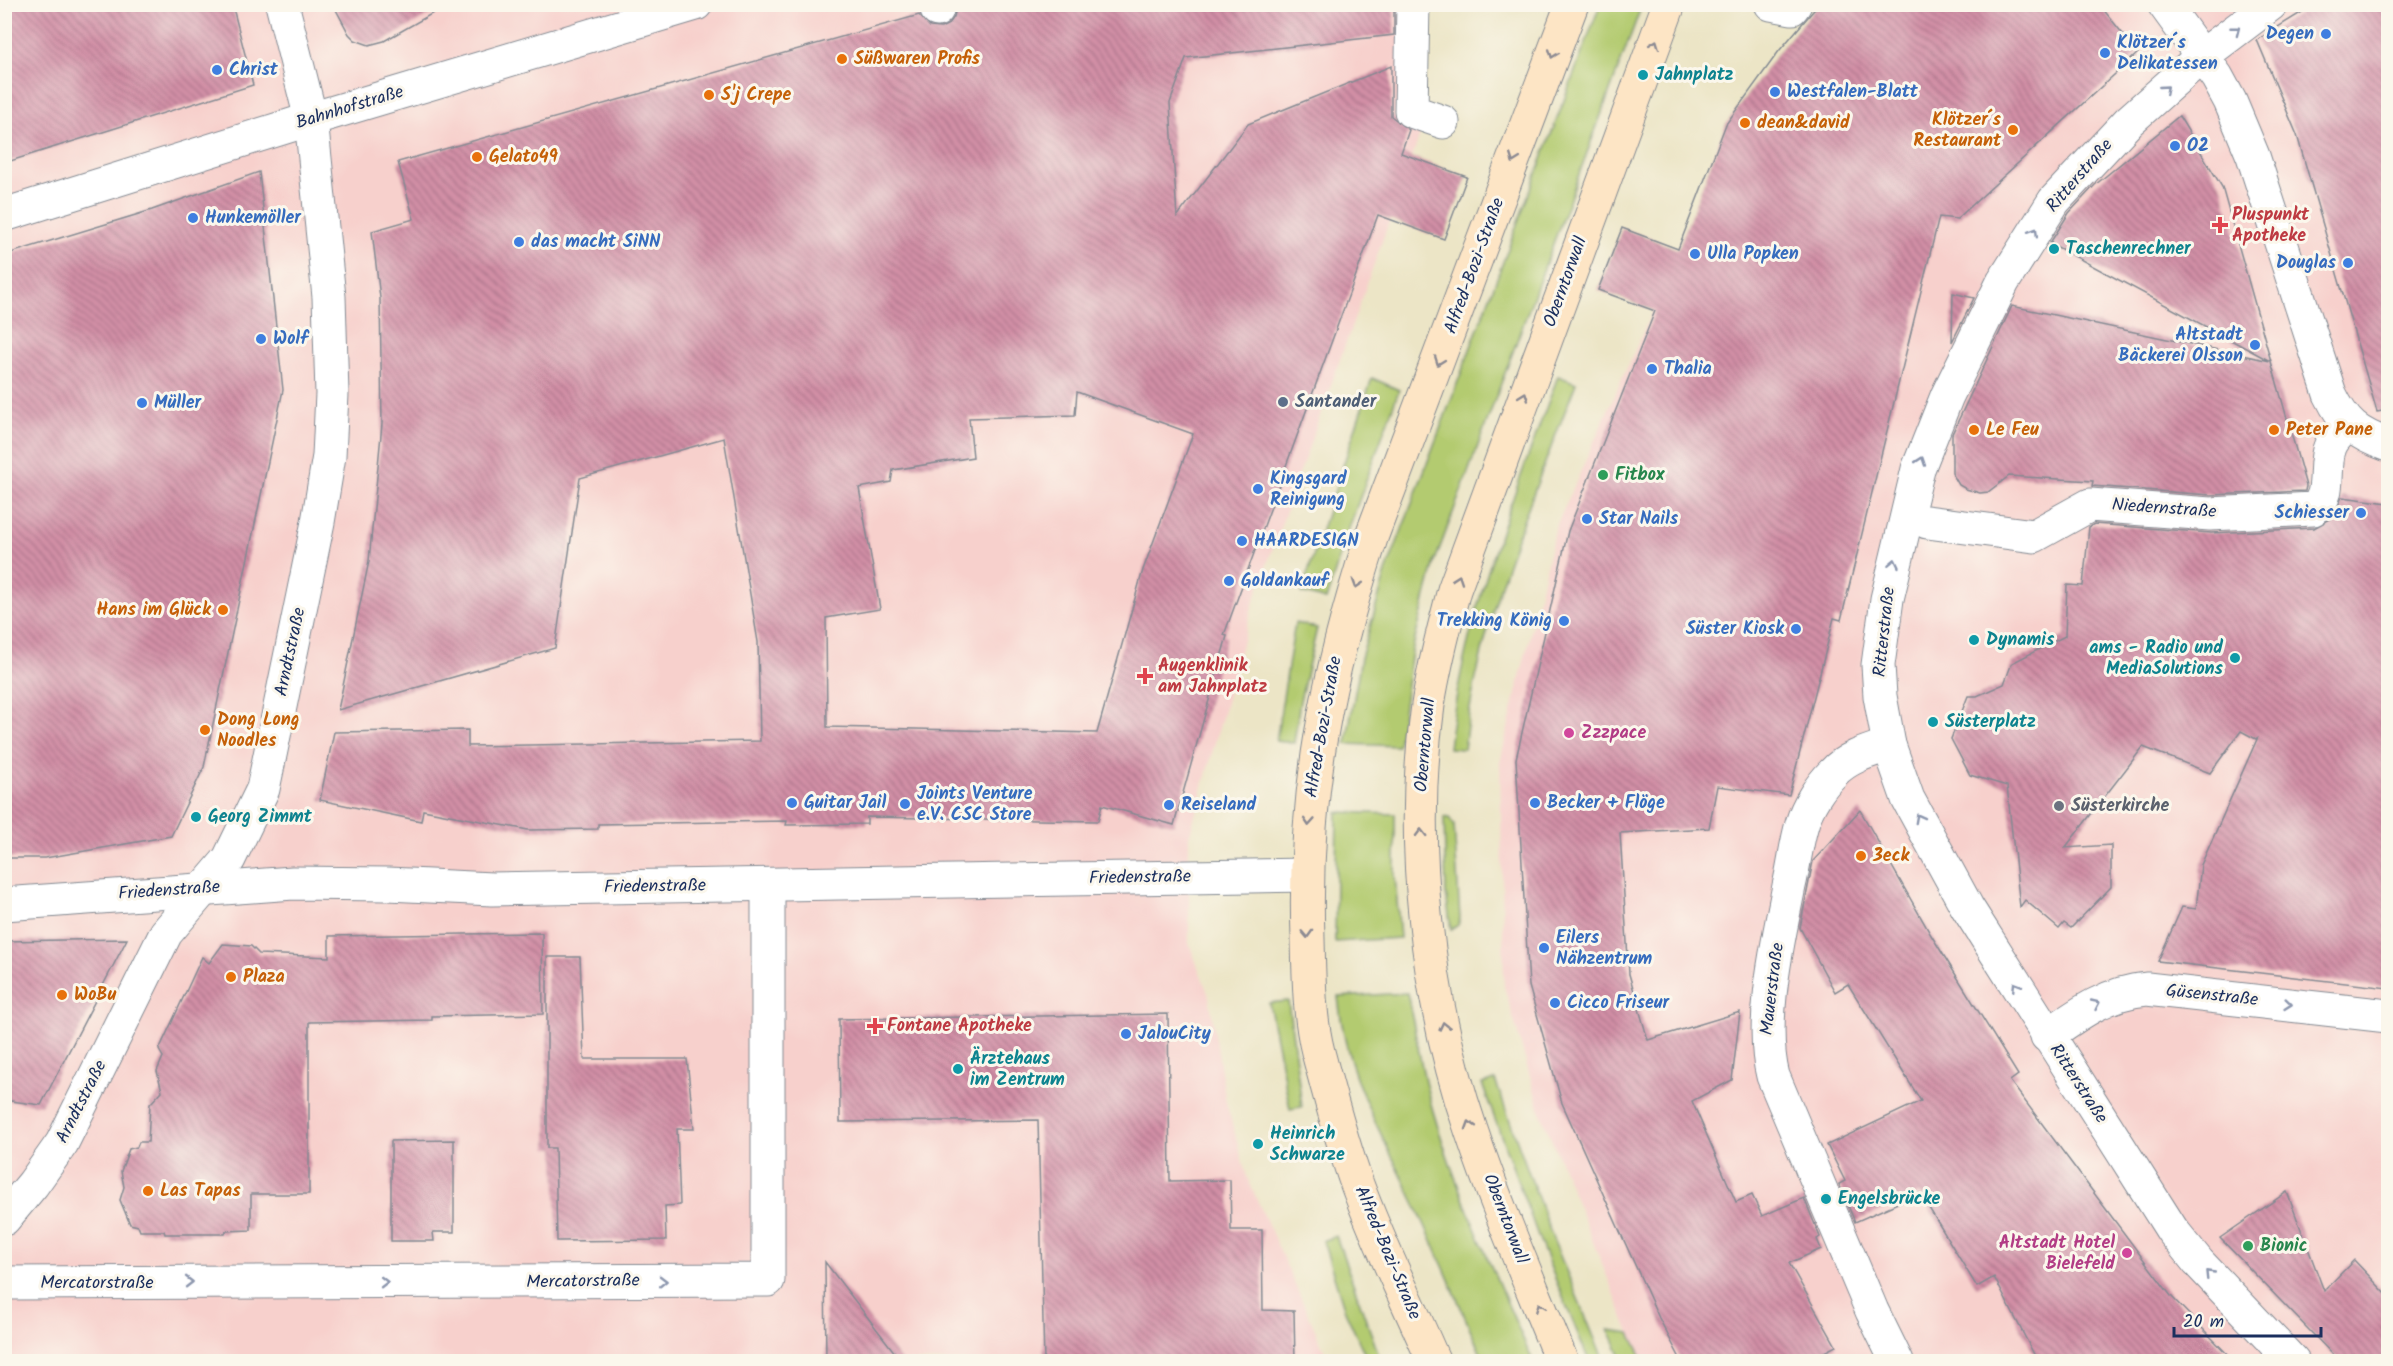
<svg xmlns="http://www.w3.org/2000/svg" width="2393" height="1366" font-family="Kalam,sans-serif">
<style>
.built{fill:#f7d0cc}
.grass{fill:#b3cb70;stroke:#677d67;stroke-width:1.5}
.building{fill:url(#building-back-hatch);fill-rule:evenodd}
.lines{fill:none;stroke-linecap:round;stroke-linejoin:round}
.street-casing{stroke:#848a92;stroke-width:35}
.secondary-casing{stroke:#848a92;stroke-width:35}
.street{stroke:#fff;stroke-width:33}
.secondary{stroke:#fde5c5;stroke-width:33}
.oneway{stroke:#8d97ae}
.oneway2{stroke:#8c8a92}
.shop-dot{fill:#3f7fe0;stroke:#fbf7ec;stroke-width:2}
.food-dot{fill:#e8710a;stroke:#fbf7ec;stroke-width:2}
.culture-dot{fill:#0f9aa8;stroke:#fbf7ec;stroke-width:2}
.health-dot{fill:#e0444e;stroke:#fbf7ec;stroke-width:2}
.service-dot{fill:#5c6f8a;stroke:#fbf7ec;stroke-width:2}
.leisure-dot{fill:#2e9e5b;stroke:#fbf7ec;stroke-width:2}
.hotel-dot{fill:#d1479c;stroke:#fbf7ec;stroke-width:2}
.worship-dot{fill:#6b7280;stroke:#fbf7ec;stroke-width:2}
.labels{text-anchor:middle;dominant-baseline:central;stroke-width:6;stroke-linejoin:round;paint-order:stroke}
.shop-label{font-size:18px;font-weight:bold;fill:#366cbe;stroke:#fbf7ec;text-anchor:start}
.food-label{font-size:18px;font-weight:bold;fill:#c56008;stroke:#fbf7ec;text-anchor:start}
.culture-label{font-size:18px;font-weight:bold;fill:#0d838f;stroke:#fbf7ec;text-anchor:start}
.street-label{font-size:18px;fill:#1b2f5e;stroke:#fbf7ec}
.health-label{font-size:18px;font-weight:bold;fill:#be3a42;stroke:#fbf7ec;text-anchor:start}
.service-label{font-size:18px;font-weight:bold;fill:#4e5e75;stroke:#fbf7ec;text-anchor:start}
.leisure-label{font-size:18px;font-weight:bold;fill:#27864d;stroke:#fbf7ec;text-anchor:start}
.hotel-label{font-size:18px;font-weight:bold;fill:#b23c85;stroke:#fbf7ec;text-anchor:start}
.worship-label{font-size:18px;font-weight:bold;fill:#5b616d;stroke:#fbf7ec;text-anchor:start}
</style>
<defs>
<pattern id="building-back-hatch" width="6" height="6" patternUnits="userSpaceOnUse" patternTransform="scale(1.5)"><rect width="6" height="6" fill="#d28fa6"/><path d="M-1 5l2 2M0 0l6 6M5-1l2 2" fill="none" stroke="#aa758a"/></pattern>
</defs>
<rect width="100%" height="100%" fill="#fbf7ec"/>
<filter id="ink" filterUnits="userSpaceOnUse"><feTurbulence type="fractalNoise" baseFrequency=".0167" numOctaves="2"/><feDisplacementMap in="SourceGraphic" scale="12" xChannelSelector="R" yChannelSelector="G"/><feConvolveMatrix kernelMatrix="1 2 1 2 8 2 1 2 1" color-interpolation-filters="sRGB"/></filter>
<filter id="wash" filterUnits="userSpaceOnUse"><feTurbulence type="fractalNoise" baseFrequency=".008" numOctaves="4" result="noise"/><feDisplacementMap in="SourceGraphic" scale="24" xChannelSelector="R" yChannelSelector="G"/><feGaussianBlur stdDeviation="1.35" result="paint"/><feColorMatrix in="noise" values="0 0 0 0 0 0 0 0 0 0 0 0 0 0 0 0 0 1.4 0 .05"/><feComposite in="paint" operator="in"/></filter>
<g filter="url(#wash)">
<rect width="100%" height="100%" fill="#ece5c6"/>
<g class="built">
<polygon points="5,5 1398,5 1426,118 1254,601 1189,837 1189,943 1209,996 1226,1102 1247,1177 1329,1361 5,1362"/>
<polygon points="1819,5 2388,5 2388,1361 1644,1362 1630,1333 1541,1114 1504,986 1500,762 1555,529 1672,267 1719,141 1752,95 1749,92 1758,79 1767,67 1770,69"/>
</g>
<g class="grass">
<polygon points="1600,5 1642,5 1435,561 1412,651 1398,746 1346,744 1361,658 1386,572"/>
<path d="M 1558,376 L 1576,383 C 1530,503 1479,620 1464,749 L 1449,748 C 1463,618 1513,498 1558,376 Z"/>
<polygon points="1372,378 1399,390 1349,528 1326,600 1301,593"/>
<polygon points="1295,623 1317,628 1300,701 1294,743 1276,741"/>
<polygon points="1337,812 1395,814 1395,876 1400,938 1335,942"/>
<polygon points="1444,817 1449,818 1454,825 1460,919 1458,925 1451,930 1446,894"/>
<path d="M 1407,993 C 1415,1028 1420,1063 1429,1097 C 1454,1188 1495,1275 1533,1361 L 1484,1361 C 1460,1307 1438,1251 1412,1198 C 1378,1124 1347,1082 1338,997 Z"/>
<polygon points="1288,1001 1302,1107 1290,1109 1269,1003"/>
<polygon points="1495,1080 1553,1239 1604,1361 1589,1361 1541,1244 1482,1084"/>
<polygon points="1336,1236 1381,1361 1368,1361 1345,1311 1323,1241"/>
<polygon points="1609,1330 1630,1333 1644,1361 1623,1361"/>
</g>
<g id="blocks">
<g class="building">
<polygon points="4,4 232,4 253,85 4,163"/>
<polygon points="333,4 449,4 384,41 369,45 355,40 349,34"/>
<path d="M 957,4 L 1394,4 L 1394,35 L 1186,58 L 1170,103 L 1177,217 L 1248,124 L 1391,66 L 1391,116 L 1409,130 L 1401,153 L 1467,177 L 1444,239 L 1378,215 L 1224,635 L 1227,636 L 1174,825 L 1102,805 L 1098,821 L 867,817 L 867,824 L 786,825 L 787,821 L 598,824 L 598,829 L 528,830 L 423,810 L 421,821 L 320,800 L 334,732 L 468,730 L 468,746 L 760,741 L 758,642 L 724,438 L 580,478 L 555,648 L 338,710 L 369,561 L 382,424 L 380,298 L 372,231 L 414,219 L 398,162 L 919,15 L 930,27 L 941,28 L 949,24 L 954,17 ZM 1077,392 L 1193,434 L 1143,570 L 1097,733 L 827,727 L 826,618 L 880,609 L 859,488 L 891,482 L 893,470 L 973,457 L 969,418 L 1075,415 Z"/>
<polygon points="1819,4 2099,4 2138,53 1957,219 1939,217 1841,620 1834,618 1789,795 1717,786 1709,828 1620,833 1629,974 1648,1040 1740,1012 1732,1080 1692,1101 1736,1202 1752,1195 1762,1216 1804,1198 1820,1237 1817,1239 1821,1249 1789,1263 1836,1346 1805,1362 1682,1362 1659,1318 1562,1103 1529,986 1516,759 1568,531 1655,311 1598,290 1622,228 1678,249 1726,124 1779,51"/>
<polygon points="2315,4 2388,4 2388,410 2377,412 2297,135 2257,40"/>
<polygon points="2179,116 2222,187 2306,486 2305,491 2210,495 2092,486 2093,481 2009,476 1988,492 1980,493 1966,489 1959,485 1952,473 1952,434 2012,306 2270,361 2050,243 2069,213 2095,185"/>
<polygon points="259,172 283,390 204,767 171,836 45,858 4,858 4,255 152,210"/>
<polygon points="1953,293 1974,298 1952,342"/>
<polygon points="2342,497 2388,503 2388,988 2158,961 2182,907 2196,909 2201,865 2258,737 2256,739 2241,731 2210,773 2143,747 2065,848 2111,845 2111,887 2071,928 2064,923 2059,929 2025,900 2020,907 2007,786 1970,775 1951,739 1968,696 1977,696 2004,684 2012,663 2065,636 2067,585 2083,586 2089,527 2094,524 2211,533 2314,528 2332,518"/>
<polygon points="1860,810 1931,935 2018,1075 2010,1081 2171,1296 2235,1362 2038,1362 1994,1277 1977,1287 1920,1193 1855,1222 1839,1184 1845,1181 1827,1145 1921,1101 1848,984 1835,992 1800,928 1813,861"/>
<polygon points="542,933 543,1014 432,1016 432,1020 309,1022 309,1194 251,1194 251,1230 226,1231 225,1234 165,1234 164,1231 140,1231 138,1226 130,1224 120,1200 124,1187 121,1171 129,1149 137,1147 139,1142 148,1142 150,1104 162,1091 157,1071 163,1057 159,1050 202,957 209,963 223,944 251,946 259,954 329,957 329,936"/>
<polygon points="127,939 41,1105 4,1100 4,941"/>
<polygon points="547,957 580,957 584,1059 687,1059 694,1129 677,1129 680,1205 665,1206 666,1240 557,1241 555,1148 547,1148"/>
<polygon points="1168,1014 1170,1181 1230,1180 1231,1230 1262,1230 1263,1310 1294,1311 1295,1362 1044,1362 1038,1120 840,1122 839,1019"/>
<polygon points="454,1140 454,1232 433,1232 434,1241 391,1241 391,1141"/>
<polygon points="2287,1192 2324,1291 2354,1260 2388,1296 2388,1362 2340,1362 2220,1238"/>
<polygon points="825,1262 902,1362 826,1362"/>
</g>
</g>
</g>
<g filter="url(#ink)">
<use href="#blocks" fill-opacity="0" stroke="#848a92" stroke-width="1.5"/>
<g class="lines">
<g class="street-casing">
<g id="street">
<polyline points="936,4 937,10"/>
<polyline points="1413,4 1411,111 1443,122"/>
<polyline points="1771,4 1792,8 1795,4"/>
<path d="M 2164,4 L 2217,77 L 2230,101 L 2253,156 L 2330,394 C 2345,425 2357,434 2388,445"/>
<polyline points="2271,4 2202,56 2129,121 2054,201 2003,282 1947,396 1918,469 1887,599 1878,665 1880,696 1889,745 1908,799 1967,907 2172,1230 2198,1262 2293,1362"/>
<polyline points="4,215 311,119 696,4"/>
<path d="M 1927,522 L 2034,536 L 2090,505 L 2210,514 L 2313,509 C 2333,497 2322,466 2330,447 C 2333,438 2342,431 2348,424"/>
<path d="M 1889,745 C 1870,751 1847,757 1833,773 C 1820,786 1807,806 1802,824 C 1796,844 1794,866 1789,886 C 1778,942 1759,1021 1773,1076 L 1872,1311 L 1897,1362"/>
<polyline points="4,904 293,883 388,884 492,889 1306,875"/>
<path d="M 2047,1036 C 2078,1014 2108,992 2147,989 L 2388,1016"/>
<polyline points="4,1219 33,1184 62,1143 166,933 229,859 263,789 318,522 329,456 332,394 329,297 311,119 282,4"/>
<polyline points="4,1283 768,1280 768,885"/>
</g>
</g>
<g class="secondary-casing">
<g id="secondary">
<path d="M 1434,1362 C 1409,1304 1380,1246 1358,1187 C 1342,1144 1330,1097 1318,1052 C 1309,1017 1309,976 1308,939 C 1303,791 1327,675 1372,535 L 1572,4"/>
<path d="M 1562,1362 C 1531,1285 1497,1208 1471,1130 C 1426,999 1409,842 1428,705 C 1434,666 1444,628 1454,590 L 1669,4"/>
</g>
</g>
<use href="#street" class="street"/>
<use href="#secondary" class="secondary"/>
</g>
<defs><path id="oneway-chevron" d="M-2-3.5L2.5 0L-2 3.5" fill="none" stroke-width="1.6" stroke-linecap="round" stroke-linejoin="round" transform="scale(1.5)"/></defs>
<g class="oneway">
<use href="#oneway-chevron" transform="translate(2236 30) rotate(-38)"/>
<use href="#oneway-chevron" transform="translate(2165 89) rotate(-41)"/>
<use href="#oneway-chevron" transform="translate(2034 232) rotate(-58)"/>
<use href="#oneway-chevron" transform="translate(1921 461) rotate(-71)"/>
<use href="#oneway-chevron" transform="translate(1894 563) rotate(-78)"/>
<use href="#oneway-chevron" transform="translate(1919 818) rotate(-118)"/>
<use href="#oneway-chevron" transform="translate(2016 986) rotate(-122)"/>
<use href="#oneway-chevron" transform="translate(2096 1004) rotate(-25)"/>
<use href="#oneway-chevron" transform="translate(2288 1004) rotate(6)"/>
<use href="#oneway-chevron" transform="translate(2209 1274) rotate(-134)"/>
<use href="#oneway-chevron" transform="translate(663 1281) rotate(-1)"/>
<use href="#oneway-chevron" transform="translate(189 1282)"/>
<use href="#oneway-chevron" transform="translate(384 1282)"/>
</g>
<g class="oneway2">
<use href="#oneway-chevron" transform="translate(1655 44) rotate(-69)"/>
<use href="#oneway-chevron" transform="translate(1553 54) rotate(110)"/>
<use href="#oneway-chevron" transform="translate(1514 159) rotate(110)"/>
<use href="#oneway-chevron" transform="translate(1439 361) rotate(110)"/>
<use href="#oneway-chevron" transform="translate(1524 396) rotate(-70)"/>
<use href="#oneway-chevron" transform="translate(1458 579) rotate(-71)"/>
<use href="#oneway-chevron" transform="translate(1357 584) rotate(108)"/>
<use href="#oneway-chevron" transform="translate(1309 822) rotate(94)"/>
<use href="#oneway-chevron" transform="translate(1421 833) rotate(-91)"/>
<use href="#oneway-chevron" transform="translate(1307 934) rotate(88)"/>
<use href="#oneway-chevron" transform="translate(1444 1026) rotate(-103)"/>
<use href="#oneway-chevron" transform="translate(1470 1125) rotate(-108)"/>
<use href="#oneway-chevron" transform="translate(1540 1307) rotate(-112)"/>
</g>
</g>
<g class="shop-dot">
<circle cx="2326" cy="34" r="6"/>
<circle cx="2105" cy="53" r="6"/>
<circle cx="217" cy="70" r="6"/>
<circle cx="1775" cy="92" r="6"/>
<circle cx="2175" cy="146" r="6"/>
<circle cx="193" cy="218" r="6"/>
<circle cx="519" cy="242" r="6"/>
<circle cx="1695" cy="254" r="6"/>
<circle cx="2348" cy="263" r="6"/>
<circle cx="261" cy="339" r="6"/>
<circle cx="2255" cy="345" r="6"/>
<circle cx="1652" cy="369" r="6"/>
<circle cx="142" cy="403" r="6"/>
<circle cx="1258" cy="489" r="6"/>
<circle cx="2361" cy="513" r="6"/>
<circle cx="1587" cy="519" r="6"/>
<circle cx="1242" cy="541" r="6"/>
<circle cx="1229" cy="581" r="6"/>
<circle cx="1564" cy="621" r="6"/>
<circle cx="1796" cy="629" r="6"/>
<circle cx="792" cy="803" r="6"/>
<circle cx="1535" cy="803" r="6"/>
<circle cx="905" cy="804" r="6"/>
<circle cx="1169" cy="805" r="6"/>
<circle cx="1544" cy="948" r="6"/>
<circle cx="1555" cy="1003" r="6"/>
<circle cx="1126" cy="1034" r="6"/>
</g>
<g class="food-dot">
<circle cx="842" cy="59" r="6"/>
<circle cx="709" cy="95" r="6"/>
<circle cx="1745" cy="123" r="6"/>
<circle cx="2013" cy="130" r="6"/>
<circle cx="477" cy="157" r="6"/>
<circle cx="1974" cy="430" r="6"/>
<circle cx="2274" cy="430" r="6"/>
<circle cx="223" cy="610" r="6"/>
<circle cx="205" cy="730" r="6"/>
<circle cx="1861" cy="856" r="6"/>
<circle cx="231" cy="977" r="6"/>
<circle cx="62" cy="995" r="6"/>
<circle cx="148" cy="1191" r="6"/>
</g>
<g class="culture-dot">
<circle cx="1643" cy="75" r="6"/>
<circle cx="2054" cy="249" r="6"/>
<circle cx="1974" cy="640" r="6"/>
<circle cx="2235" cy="658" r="6"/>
<circle cx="1933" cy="722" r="6"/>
<circle cx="196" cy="817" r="6"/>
<circle cx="958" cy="1069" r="6"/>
<circle cx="1258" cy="1144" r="6"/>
<circle cx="1826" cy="1199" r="6"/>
</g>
<g class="health-dot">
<path d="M2217 216h6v6h6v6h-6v6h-6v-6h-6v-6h6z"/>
<path d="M1142 667h6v6h6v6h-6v6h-6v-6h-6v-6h6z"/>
<path d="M872 1017h6v6h6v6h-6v6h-6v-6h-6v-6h6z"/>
</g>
<circle class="service-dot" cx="1283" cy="402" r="6"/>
<g class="leisure-dot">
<circle cx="1603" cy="475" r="6"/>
<circle cx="2248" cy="1246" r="6"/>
</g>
<g class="hotel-dot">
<circle cx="1569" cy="733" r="6"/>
<circle cx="2127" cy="1253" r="6"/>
</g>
<circle class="worship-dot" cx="2059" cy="806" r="6"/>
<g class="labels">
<g class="shop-label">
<text x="2314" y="34" text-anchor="end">Degen</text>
<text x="2117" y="43">Klötzer´s<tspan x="2117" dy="21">Delikatessen</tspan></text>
<text x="229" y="70">Christ</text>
<text x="1787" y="92">Westfalen-Blatt</text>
<text x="2187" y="146">O2</text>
<text x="205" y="218">Hunkemöller</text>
<text x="531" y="242">das macht SiNN</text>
<text x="1707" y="254">Ulla Popken</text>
<text x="2336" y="263" text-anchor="end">Douglas</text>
<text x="2243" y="335" text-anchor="end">Altstadt<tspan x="2243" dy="21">Bäckerei Olsson</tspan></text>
<text x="273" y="339">Wolf</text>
<text x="1664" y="369">Thalia</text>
<text x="154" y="403">Müller</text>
<text x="1270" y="479">Kingsgard<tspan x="1270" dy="21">Reinigung</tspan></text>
<text x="2349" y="513" text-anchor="end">Schiesser</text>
<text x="1599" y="519">Star Nails</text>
<text x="1254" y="541">HAARDESIGN</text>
<text x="1241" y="581">Goldankauf</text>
<text x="1552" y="621" text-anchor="end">Trekking König</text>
<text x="1784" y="629" text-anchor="end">Süster Kiosk</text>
<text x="917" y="794">Joints Venture<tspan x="917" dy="21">e.V. CSC Store</tspan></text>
<text x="804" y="803">Guitar Jail</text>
<text x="1547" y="803">Becker + Flöge</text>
<text x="1181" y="805">Reiseland</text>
<text x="1556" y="938">Eilers<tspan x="1556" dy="21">Nähzentrum</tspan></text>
<text x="1567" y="1003">Cicco Friseur</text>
<text x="1138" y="1034">JalouCity</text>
</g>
<g class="food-label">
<text x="854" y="59">Süßwaren Profis</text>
<text x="721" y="95">S'j Crepe</text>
<text x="2001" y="120" text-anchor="end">Klötzer´s<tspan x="2001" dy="21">Restaurant</tspan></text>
<text x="1757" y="123">dean&amp;david</text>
<text x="489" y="157">Gelato49</text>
<text x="1986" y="430">Le Feu</text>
<text x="2286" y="430">Peter Pane</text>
<text x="211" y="610" text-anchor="end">Hans im Glück</text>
<text x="217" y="720">Dong Long<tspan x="217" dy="21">Noodles</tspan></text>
<text x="1873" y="856">3eck</text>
<text x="243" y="977">Plaza</text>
<text x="74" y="995">WoBu</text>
<text x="160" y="1191">Las Tapas</text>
</g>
<g class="culture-label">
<text x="1655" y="75">Jahnplatz</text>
<text x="2066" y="249">Taschenrechner</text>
<text x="1986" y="640">Dynamis</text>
<text x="2223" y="648" text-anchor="end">ams - Radio und<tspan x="2223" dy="21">MediaSolutions</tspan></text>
<text x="1945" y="722">Süsterplatz</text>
<text x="208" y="817">Georg Zimmt</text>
<text x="970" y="1059">Ärztehaus<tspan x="970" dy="21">im Zentrum</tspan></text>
<text x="1270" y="1134">Heinrich<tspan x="1270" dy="21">Schwarze</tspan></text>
<text x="1838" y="1199">Engelsbrücke</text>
</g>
<g class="street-label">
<text transform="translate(350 108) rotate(-17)">Bahnhofstraße</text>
<text transform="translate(2080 176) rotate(-49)">Ritterstraße</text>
<text transform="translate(1475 266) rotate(-70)">Alfred-Bozi-Straße</text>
<text transform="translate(1566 282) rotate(-70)">Oberntorwall</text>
<text transform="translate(2164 509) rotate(4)">Niedernstraße</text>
<text transform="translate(1885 632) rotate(-84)">Ritterstraße</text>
<text transform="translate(291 652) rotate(-78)">Arndtstraße</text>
<text transform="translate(1324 727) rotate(-80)">Alfred-Bozi-Straße</text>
<text transform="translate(1426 745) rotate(-85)">Oberntorwall</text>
<text transform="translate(1140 878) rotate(-1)">Friedenstraße</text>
<text transform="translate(655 887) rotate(-1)">Friedenstraße</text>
<text transform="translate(169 891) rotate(-4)">Friedenstraße</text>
<text transform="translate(1773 989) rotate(-83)">Mauerstraße</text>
<text transform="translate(2212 996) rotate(6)">Güsenstraße</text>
<text transform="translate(2078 1084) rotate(57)">Ritterstraße</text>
<text transform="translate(82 1102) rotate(-63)">Arndtstraße</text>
<text transform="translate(1505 1219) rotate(69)">Oberntorwall</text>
<text transform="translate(1387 1253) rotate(67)">Alfred-Bozi-Straße</text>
<text transform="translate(583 1282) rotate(-1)">Mercatorstraße</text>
<text x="97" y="1283">Mercatorstraße</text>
</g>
<g class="health-label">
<text x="2232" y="215">Pluspunkt<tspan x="2232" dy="21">Apotheke</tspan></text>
<text x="1158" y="666">Augenklinik<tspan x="1158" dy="21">am Jahnplatz</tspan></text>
<text x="887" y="1026">Fontane Apotheke</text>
</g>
<g class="service-label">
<text x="1295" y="402">Santander</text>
</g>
<g class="leisure-label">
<text x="1615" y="475">Fitbox</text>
<text x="2260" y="1246">Bionic</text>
</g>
<g class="hotel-label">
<text x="1581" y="733">Zzzpace</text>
<text x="2115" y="1243" text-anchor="end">Altstadt Hotel<tspan x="2115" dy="21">Bielefeld</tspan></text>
</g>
<g class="worship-label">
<text x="2071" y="806">Süsterkirche</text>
</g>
</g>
<rect width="2393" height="1366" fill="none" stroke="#fbf7ec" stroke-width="24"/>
<path d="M2174 1327v9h147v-9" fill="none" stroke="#1b2f5e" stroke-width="3"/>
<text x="2183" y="1327" font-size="18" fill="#1b2f5e" stroke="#fbf7ec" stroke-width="4.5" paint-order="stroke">20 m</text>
</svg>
